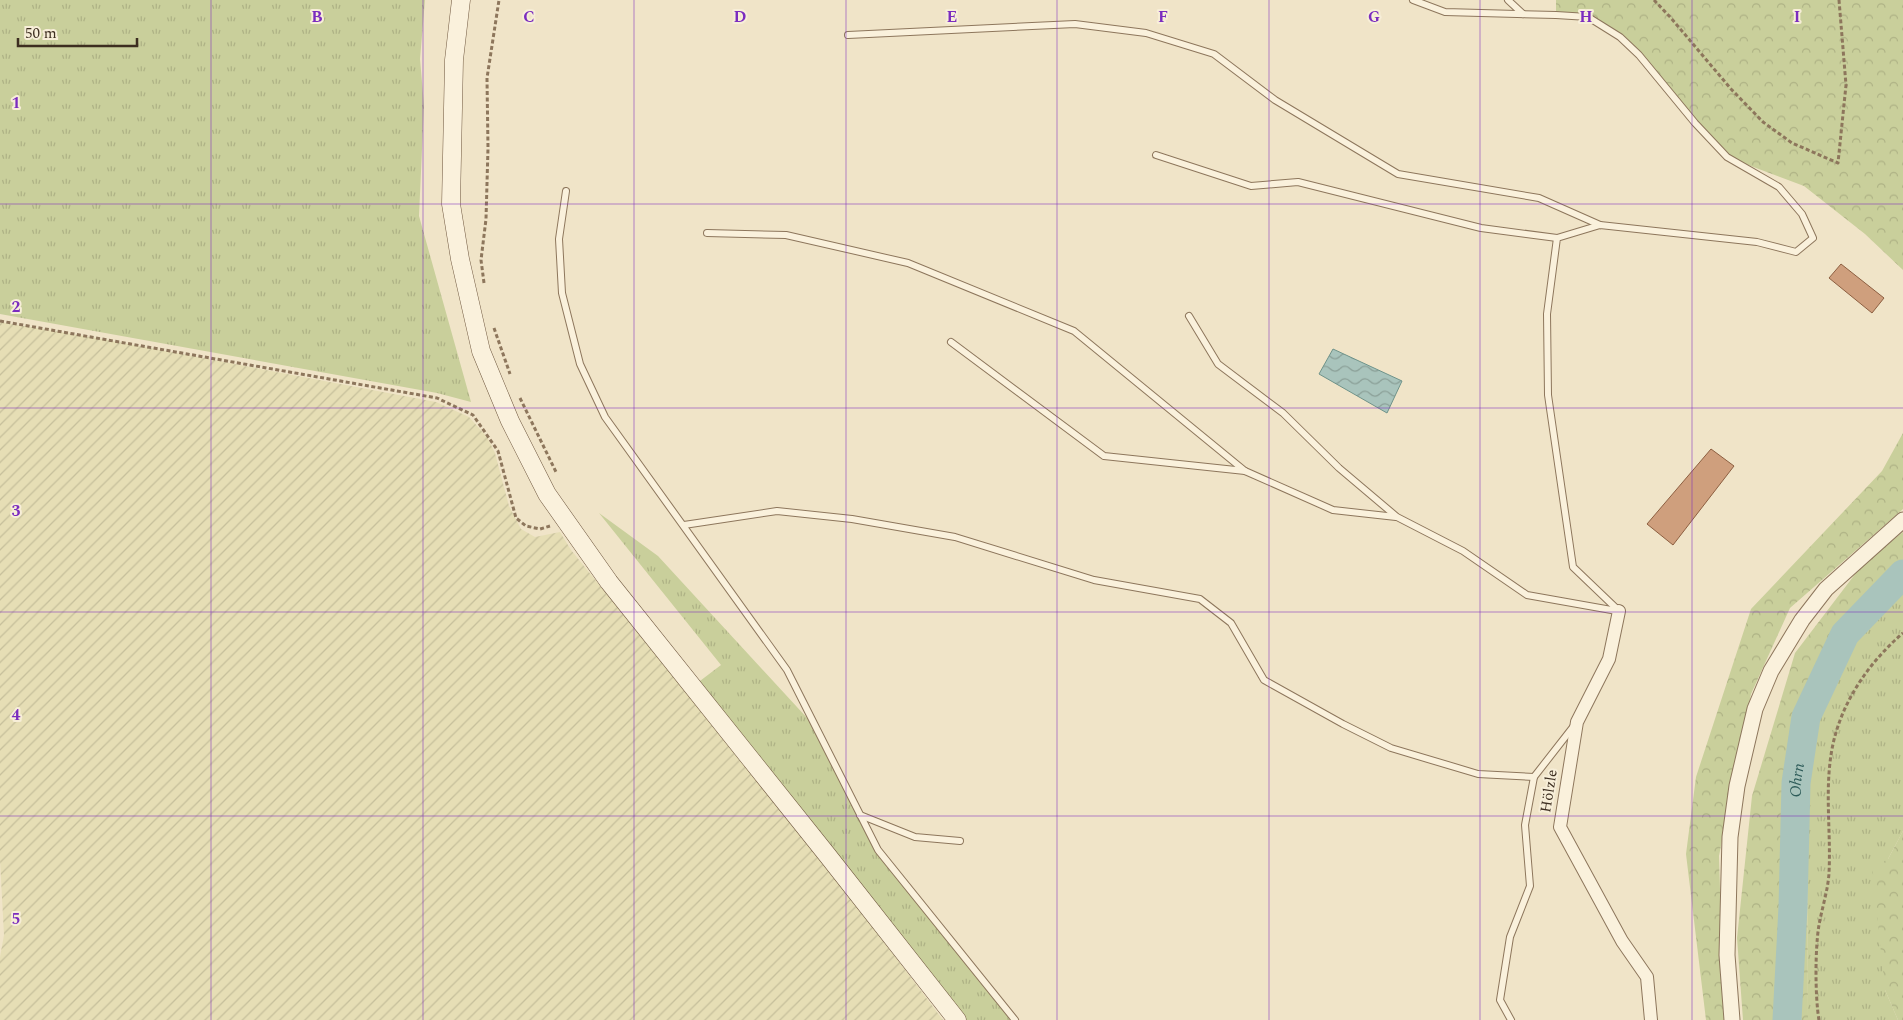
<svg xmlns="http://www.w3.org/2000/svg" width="1903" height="1020" font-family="Spectral,serif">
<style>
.farmland{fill:url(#farmland-furrows)}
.grass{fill:url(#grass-tufts)}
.forest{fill:url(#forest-crowns)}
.water{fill:url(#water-waves);stroke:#6f938a}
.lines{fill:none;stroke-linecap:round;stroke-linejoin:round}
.river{stroke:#a9c4bc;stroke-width:29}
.building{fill:#cf9f7d;stroke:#8d5f41}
.service-casing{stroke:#8d765c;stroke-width:8}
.minor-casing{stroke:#8d765c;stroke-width:14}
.tertiary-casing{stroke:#8d765c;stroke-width:17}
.secondary-casing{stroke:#6f573f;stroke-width:19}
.path{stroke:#8d765c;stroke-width:3;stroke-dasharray:4 2.5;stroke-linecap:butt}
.service{stroke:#faf1dc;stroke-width:6}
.minor{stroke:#faf1dc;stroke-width:12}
.tertiary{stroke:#faf1dc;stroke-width:15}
.secondary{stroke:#faf1dc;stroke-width:18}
.grid{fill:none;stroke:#7b2cbf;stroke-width:1;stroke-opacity:0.55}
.labels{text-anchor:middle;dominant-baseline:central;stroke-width:4;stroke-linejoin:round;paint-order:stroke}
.street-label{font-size:15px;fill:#3d2e20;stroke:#f7eed8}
.water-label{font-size:16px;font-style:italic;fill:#2f5d5a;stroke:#f7eed8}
.grid-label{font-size:16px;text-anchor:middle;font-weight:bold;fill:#7b2cbf;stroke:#f7eed8;stroke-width:4;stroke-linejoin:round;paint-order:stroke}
</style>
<defs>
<pattern id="farmland-furrows" width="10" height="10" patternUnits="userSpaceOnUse" patternTransform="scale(1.25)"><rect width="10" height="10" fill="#e6deb5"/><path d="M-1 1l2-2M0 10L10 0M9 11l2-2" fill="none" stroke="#c6bf9b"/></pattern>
<pattern id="grass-tufts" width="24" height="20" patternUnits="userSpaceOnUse" patternTransform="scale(1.25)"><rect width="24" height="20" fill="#c9cf9b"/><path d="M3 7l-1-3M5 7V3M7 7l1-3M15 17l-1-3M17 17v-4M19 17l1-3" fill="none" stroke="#aeb285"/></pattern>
<pattern id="forest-crowns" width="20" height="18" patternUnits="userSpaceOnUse" patternTransform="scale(1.25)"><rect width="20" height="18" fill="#c9cf9b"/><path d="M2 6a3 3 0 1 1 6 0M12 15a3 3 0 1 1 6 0" fill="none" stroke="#aeb285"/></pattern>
<pattern id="water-waves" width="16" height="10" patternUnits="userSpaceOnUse" patternTransform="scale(1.25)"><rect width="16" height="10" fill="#a9c4bc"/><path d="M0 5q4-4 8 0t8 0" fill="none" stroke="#8ba098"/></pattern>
</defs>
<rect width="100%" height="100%" fill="#f0e4c8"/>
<polygon class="farmland" points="0,322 102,339 436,402 469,417 487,437 495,453 509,506 521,529 535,537 560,532 571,550 822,860 943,1020 0,1020 0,957 4,935 0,860"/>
<g class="grass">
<polygon points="0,0 425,0 420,59 424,105 419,216 471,402 437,393 0,314"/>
<polygon points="599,513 658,556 820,732 878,850 1015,1020 957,1020 692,687 721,665"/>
<polygon points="1903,582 1903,831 1888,859 1885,990 1898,1020 1808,1020 1807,759 1813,719 1850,640"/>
</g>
<g class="forest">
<polygon points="1556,0 1903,0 1903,270 1865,234 1804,186 1727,157 1620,37 1588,17 1556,15"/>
<polygon points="1903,433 1903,509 1790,608 1751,694 1719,856 1724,1020 1706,1020 1686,854 1696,777 1751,609 1882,471"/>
<polygon points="1903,532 1903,582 1850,640 1813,719 1807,759 1808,1020 1743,1020 1737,938 1752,796 1795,653 1862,565"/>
<polygon points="1903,831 1903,1020 1898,1020 1885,990 1872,868 1888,859"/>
</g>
<polygon class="water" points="1333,349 1402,381 1387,413 1319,374"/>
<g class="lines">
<path class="river" id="s1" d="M 1787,1020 L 1793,907 L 1796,783 L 1806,717 L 1845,634 L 1903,574"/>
</g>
<g class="building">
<polygon points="1841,264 1884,298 1872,313 1829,278"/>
<polygon points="1711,449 1734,466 1673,545 1647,524"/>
</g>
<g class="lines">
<g class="service-casing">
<g id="service">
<polyline points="1413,0 1445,12 1556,15 1588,17 1620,37 1639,55 1695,123 1727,157 1779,187 1802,214 1813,238 1796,252 1757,242 1600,225 1557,238 1547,314 1548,395 1573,567 1619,611"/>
<polyline points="1508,0 1523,14"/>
<polyline points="848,35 1075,24 1146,33 1214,54 1275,100 1398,174 1539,198 1600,225"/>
<polyline points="1156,155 1251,186 1298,182 1481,228 1557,238"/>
<polyline points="566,191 559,239 562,293 580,364 605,417 787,670 878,850 1015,1020"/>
<polyline points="707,233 786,235 908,263 1074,331 1245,471"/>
<polyline points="1189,316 1218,364 1283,413 1339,468 1397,517 1463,551 1527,595 1617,611"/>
<polyline points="951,342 1104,456 1245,471 1333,510 1396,517"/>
<polyline points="684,525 777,511 852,519 955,537 1094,580 1200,599 1231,623 1264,680 1343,724 1391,748 1478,774 1534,777 1573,727"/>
<polyline points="860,815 915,837 960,841"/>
<polyline points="1511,1020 1500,1000 1510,937 1530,886 1525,825 1534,777"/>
</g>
</g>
<g class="minor-casing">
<polyline id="minor" points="1619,611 1609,659 1577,722 1560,827 1622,941 1647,977 1651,1020"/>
</g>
<g class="tertiary-casing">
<polyline id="tertiary" points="1732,1020 1727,955 1730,837 1737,786 1755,709 1771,671 1802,620 1826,589 1903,520"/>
</g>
<g class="secondary-casing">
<polyline id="secondary" points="461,0 454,60 451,204 460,259 481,351 510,421 547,494 609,582 828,856 957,1020"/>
</g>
<g class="path">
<polyline points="1654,0 1671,18 1731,89 1763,122 1792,143 1838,163 1846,85 1839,0"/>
<polyline points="484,283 481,260 486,219 488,148 487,78 499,0"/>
<polyline points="0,321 437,398 473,415 498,451 516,518 526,526 540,529 550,526"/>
<polyline points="494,328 510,374"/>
<polyline points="520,398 557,474"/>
<path d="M 1819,1020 C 1815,997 1815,948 1819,925 C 1822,908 1828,890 1829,873 C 1831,834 1825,794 1831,755 C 1838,707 1867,664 1903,633"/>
</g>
<use href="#service" class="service"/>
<use href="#minor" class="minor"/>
<use href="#tertiary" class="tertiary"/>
<use href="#secondary" class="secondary"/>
</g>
<path class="grid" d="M 211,0 L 211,1020M 423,0 L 423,1020M 634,0 L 634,1020M 846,0 L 846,1020M 1057,0 L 1057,1020M 1269,0 L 1269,1020M 1480,0 L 1480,1020M 1692,0 L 1692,1020M 0,204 L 1903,204M 0,408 L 1903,408M 0,612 L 1903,612M 0,816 L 1903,816"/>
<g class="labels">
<g class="street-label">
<text transform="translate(1549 791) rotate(-81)">Hölzle</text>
</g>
<g class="water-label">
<text stroke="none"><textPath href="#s1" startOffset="240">Ohrn</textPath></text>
</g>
</g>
<g class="grid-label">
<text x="317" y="22">B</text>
<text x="529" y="22">C</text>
<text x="740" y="22">D</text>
<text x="952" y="22">E</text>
<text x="1163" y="22">F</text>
<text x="1374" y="22">G</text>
<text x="1586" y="22">H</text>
<text x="1797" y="22">I</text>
<text x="16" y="108">1</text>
<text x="16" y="312">2</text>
<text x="16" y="516">3</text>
<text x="16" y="720">4</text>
<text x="16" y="924">5</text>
</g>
<path d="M18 38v8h119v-8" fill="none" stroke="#3d2e20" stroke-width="2.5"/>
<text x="25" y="38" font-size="15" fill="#3d2e20" stroke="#f7eed8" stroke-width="4" paint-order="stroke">50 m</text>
</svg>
